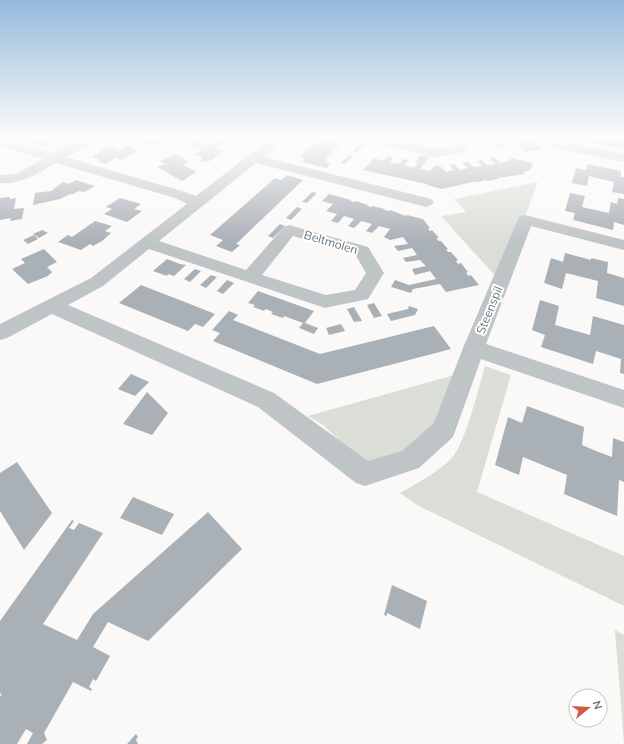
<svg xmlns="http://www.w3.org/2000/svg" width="624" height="744" font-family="Mulish,sans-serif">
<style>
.green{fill:#daded7}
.building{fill:#a9b0b6}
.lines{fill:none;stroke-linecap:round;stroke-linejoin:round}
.minor{fill:#bfc4c7;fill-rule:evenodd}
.labels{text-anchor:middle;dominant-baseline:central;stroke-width:4;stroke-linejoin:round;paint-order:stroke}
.street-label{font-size:12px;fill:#677680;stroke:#fff}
</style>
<rect width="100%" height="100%" fill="#faf9f8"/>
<g class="green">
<polygon points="538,182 500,281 441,216 466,212 454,199"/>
<path d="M 485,366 L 511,375 L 477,492 L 624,556 L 624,606 L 417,505 L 400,493 C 417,483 437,473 451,459 C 465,445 479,387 485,366 Z"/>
<polygon points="465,372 445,431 382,480 323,425 308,416"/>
<polygon points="615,630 624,635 624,744"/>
</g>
<g class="building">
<polygon points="35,139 65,139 58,143 54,142 45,147 29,142"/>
<polygon points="164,139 155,146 133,140 133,139"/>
<polygon points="218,139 242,139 236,143 225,142 224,144 220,144 217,149 224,151 212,160 206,162 200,161 203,158 195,155 203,149 187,145 189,141 215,144"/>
<polygon points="319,139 346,139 325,159 328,159 325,162 330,164 327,168 302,162 306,158 300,156"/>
<polygon points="489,139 495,139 504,146 503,148 497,147 497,146"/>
<polygon points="509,139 530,139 542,149 525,152"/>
<polygon points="593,139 624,139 624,149 592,143"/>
<polygon points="360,143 365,144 357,152 353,151"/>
<polygon points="128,145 138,151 121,160 115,158 105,164 97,161 100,160 92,157 109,146 119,149 117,150 119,151"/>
<polygon points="176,154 189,162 182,164 196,172 182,181 157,167 166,164 160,161"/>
<polygon points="349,155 353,156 345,164 341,163"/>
<polygon points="421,155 430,157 420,169 430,171 434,166 440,166 446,172 454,170 449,165 454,164 460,170 468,168 462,163 468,162 474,167 482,166 476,161 481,160 488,165 496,164 489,158 494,157 501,163 509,161 511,158 533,163 529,171 523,172 526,174 497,178 498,179 488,181 486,180 482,180 484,181 472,182 442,189 427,185 427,184 363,170 374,158 383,161 388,156 394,157 390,162 399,164 403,159 409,160 405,165 414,168 418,163 415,162"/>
<polygon points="587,164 621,171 621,177 624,177 624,194 612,192 614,182 589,176 587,186 572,183 576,168 586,170"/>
<polygon points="287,175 303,180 236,244 240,245 232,252 216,246 223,240 210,235 275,178 281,180"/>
<polygon points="76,180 95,186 84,192 79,191 73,194 70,194 60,199 33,205 35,193 51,191 63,182 69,184"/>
<polygon points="312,192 317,193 307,203 302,202"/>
<polygon points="570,193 585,196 582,207 609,213 611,202 617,204 618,198 624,199 624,225 614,222 613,230 573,220 575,213 565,211"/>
<polygon points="329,194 351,200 350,201 354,202 356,201 368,205 367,206 371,207 372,206 385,209 384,210 389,211 390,210 406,216 407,215 423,219 430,228 428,229 430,231 432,230 439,238 436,238 439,241 441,241 448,249 446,249 448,252 451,252 458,260 456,261 458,264 461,263 468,272 466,273 469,276 471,275 479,285 446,292 440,284 413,289 411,293 391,287 395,280 409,285 436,279 430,271 415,275 412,269 426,266 420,260 406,262 403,258 417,255 412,248 398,251 394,246 408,244 403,237 390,240 384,237 390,229 379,226 372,233 366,231 372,224 361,221 354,228 348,226 354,219 344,216 338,223 331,221 337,214 326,211 333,204 322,201"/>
<polygon points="10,197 10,199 16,198 14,209 24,208 22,219 10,221 11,218 0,220 0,198"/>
<polygon points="120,198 141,204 134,209 142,211 127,222 104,214 112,209 106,207"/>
<polygon points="297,207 302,209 291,220 286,218"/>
<polygon points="95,221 112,226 105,231 111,233 102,241 93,246 90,244 81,250 58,242 68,235 72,237"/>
<polygon points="280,224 285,226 273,238 268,236"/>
<polygon points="42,230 48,233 39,238 33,234"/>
<polygon points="34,235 38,239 28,244 23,240"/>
<polygon points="44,249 57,262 47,267 52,272 48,276 28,284 12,269 25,263 21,259"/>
<polygon points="565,253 591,260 591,258 608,262 607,273 624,278 624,306 596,298 598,281 566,273 562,289 544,283 551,258 563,262"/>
<polygon points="167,259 180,264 186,265 174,276 168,274 167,276 153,271"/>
<polygon points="195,269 201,271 190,282 184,279"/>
<polygon points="211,275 217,277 206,288 200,285"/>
<polygon points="227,280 234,283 223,294 217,291"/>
<polygon points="141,285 190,304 215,314 203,327 195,324 188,331 119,303"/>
<polygon points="258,291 314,311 305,323 318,328 314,334 299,328 303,323 284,316 283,318 271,314 273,312 266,309 264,311 253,307 255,305 248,303"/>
<polygon points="540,300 559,306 555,325 590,335 593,316 624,325 624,374 620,373 621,359 596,351 593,364 541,347 545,335 532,330"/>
<polygon points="374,303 382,316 374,318 367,305"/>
<polygon points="409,306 418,309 415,315 391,321 387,314 408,309"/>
<polygon points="354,307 362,321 354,322 347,309"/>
<polygon points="229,311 238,315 233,320 320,354 434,326 451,349 317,384 213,341 220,333 212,330"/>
<polygon points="341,324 345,331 329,335 326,328"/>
<polygon points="131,374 149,382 135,396 118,389"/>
<polygon points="147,392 168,413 152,435 123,424"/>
<polygon points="527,406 584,427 582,445 596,451 612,457 613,438 624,442 624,482 619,480 617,516 564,494 567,475 523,457 519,475 495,465 508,417 522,423"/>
<polygon points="17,462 52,513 24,550 0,511 0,473"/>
<polygon points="133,497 174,514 162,535 120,518"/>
<polygon points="208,512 242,549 148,641 108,622 93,647 110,656 96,681 93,679 89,687 92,689 91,691 73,682 44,733 47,740 42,744 27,744 33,733 26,729 17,744 0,744 0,696 2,695 0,693 0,621 72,520 74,521 69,528 74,530 79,523 103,533 43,624 77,640 93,614"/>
<polygon points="392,585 427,601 420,629 387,613 387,616 384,615"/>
<polygon points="136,734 138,737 136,740 138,744 127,744"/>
</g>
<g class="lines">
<g class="minor">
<path d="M 0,139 L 53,153 L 80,139 L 96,139 L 94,142 L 66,157 L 185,192 L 196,196 L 270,139 L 284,139 L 264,157 L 431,199 L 434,202 L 431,205 L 426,207 L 256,163 L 159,241 L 246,270 L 284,227 L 290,225 L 296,227 L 368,247 L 384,273 L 368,299 L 325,308 L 149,249 L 103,286 L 68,305 L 274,393 L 368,461 L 402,451 L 434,423 L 463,348 L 519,217 L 525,215 L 624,240 L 624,250 L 531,226 L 486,344 L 624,390 L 624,408 L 481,359 L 453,437 L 419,468 L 365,486 L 356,483 L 258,407 L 52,314 L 7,338 L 0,340 L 0,324 L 91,278 L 187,204 L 175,198 L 56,163 C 38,173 21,185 0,183 L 0,175 L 16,174 L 43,159 L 0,146 ZM 293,236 L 355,254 L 366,273 L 355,290 L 326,295 L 262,275 Z"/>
<polygon points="368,139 391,139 436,149 455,146 459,139 471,139 465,152 436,157 370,142"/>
<polygon points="551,139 563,139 562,142 624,154 624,162 549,147 548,144"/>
</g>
</g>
<linearGradient id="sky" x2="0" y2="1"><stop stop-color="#95badb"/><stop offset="0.57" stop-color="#fdfcfc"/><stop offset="1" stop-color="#fdfcfc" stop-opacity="0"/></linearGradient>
<rect width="624" height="243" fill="url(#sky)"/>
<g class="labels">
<g class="street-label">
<text transform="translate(331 242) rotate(17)">Beltmolen</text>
<text transform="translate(489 310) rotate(-68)">Steenspil</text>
</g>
</g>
<g transform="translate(588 708) rotate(72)"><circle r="19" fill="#ffffff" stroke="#c2c8cc"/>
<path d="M0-3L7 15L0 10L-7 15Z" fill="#d25a3f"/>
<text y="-6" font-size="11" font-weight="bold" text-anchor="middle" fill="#677680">N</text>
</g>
</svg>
